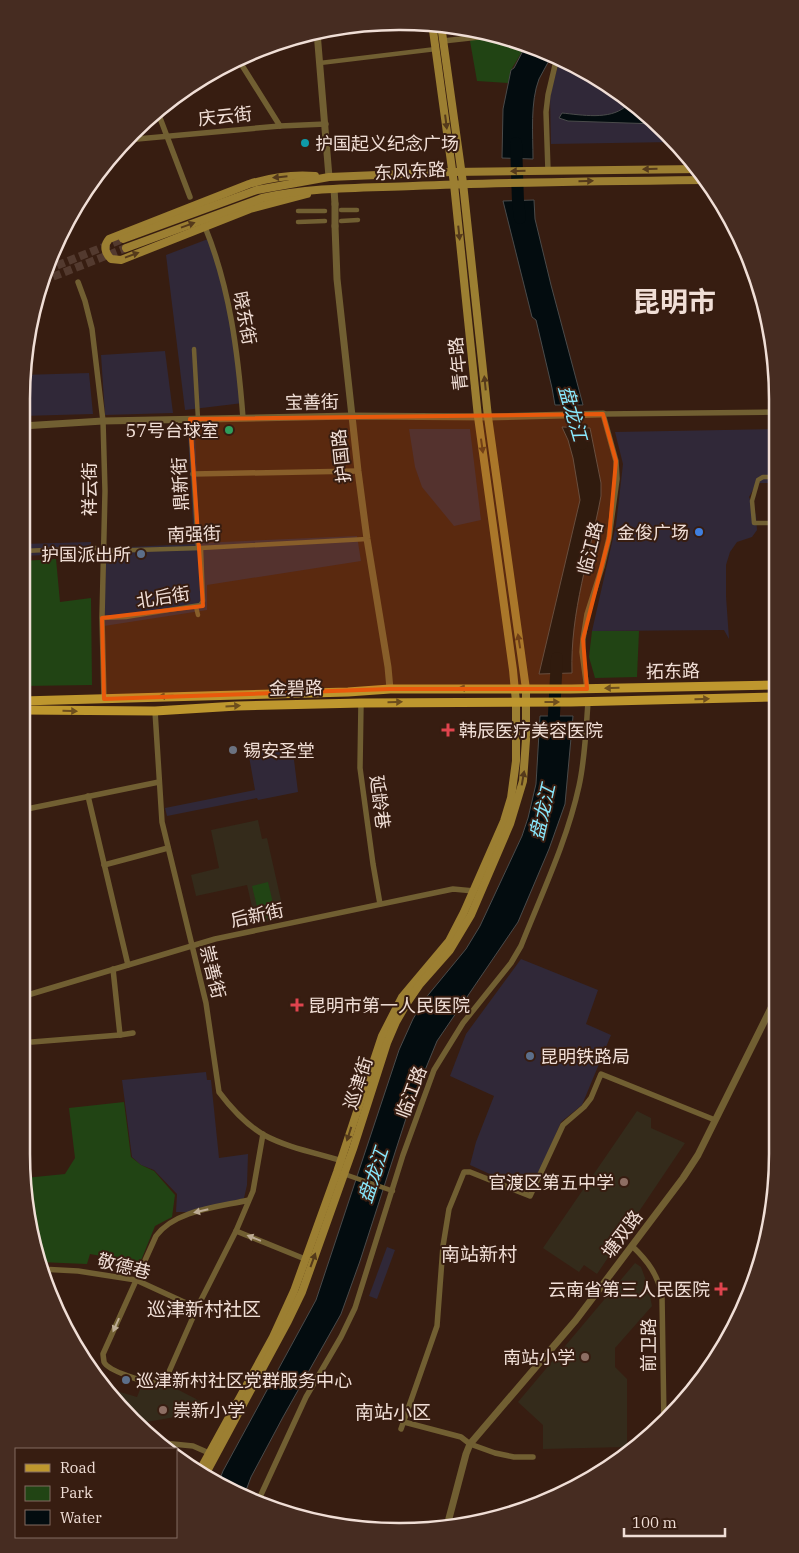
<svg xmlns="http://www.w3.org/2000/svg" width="799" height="1553" font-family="'IBM Plex Serif','Noto Sans SC',serif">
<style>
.commercial{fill:#302838}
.education{fill:#342b1b}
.green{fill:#214414}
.water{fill:#030c0f;stroke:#4a4b4b}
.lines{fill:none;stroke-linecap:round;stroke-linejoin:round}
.river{stroke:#030c0f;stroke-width:12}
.secondary-tunnel{stroke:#533a2f;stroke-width:8;stroke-dasharray:8 4;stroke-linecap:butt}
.pedestrian{stroke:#715f32;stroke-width:4.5}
.minor{stroke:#715f32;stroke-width:5.5}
.tertiary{stroke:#715f32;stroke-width:7}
.secondary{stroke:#9c7f32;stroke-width:8}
.primary{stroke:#be972e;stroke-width:9}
.tertiary-bridge{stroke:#715f32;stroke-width:7}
.oneway{fill:#553a1b}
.oneway2{fill:#6d4e1d}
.oneway3{fill:#bdab94}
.marked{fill:#e8590c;fill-opacity:0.2;stroke:#e8590c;stroke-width:4;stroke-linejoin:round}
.culture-dot{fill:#0f9aa8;stroke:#371d11;stroke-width:2}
.leisure-dot{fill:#2e9e5b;stroke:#371d11;stroke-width:2}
.shop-dot{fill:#3f7fe0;stroke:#371d11;stroke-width:2}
.service-dot{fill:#5c6f8a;stroke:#371d11;stroke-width:2}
.health-dot{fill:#e0444e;stroke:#371d11;stroke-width:2}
.worship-dot{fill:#6b7280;stroke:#371d11;stroke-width:2}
.education-dot{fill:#8d6e63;stroke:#371d11;stroke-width:2}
.labels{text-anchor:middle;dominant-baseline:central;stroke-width:4;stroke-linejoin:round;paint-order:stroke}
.street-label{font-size:18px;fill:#f0ded6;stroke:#371d11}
.poi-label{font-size:18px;fill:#f0ded6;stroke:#371d11;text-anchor:start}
.water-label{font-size:19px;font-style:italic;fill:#89e8fd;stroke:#371d11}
.neighbourhood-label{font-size:19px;fill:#f0ded6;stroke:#371d11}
.town-label{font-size:28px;font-weight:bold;fill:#f0ded6;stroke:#371d11}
.rim{fill:none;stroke:#f0ded6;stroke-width:2.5}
</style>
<rect width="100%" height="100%" fill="#371d11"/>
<g class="commercial">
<polygon points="560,58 567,60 649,115 674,142 551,144 550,95"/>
<polygon points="208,239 224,284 243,403 185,410 166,255"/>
<polygon points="165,351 173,413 105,415 101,355"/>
<polygon points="89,373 93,414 22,416 22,375"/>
<polygon points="409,429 470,429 481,520 454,526 422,487 415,467"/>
<polygon points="775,429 775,483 757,483 749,497 756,515 757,530 752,537 737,542 730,552 726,565 726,596 729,639 724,630 592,631 616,525 623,464 615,432"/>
<polygon points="195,434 200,543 357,536 361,561 207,585 207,610 104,626 106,548 194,544 188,435"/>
<polygon points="91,542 91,553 22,556 22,544"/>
<polygon points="292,744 298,792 258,800 257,798 167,816 165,808 255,790 247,745"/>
<polygon points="521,959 598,990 586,1024 611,1035 582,1105 561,1122 533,1189 527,1191 470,1165 476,1142 494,1096 450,1076 466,1034"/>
<polygon points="206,1072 207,1080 211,1080 219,1158 248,1154 247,1185 244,1198 192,1212 176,1212 177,1194 154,1170 141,1165 132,1157 122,1080"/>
<polygon points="387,1247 395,1250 377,1299 369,1296"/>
</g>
<g class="education">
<polygon points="258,820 262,839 267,838 285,918 256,924 247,885 196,896 191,875 219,868 211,830"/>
<polygon points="637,1111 651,1118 651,1128 685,1143 597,1274 584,1265 579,1272 543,1248"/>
<polygon points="635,1263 641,1267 648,1286 652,1306 615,1348 615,1367 627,1379 627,1447 543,1449 543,1425 518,1402"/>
<polygon points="143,1382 159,1387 167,1384 202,1402 196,1420 175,1417 141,1423 111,1394 113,1390 137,1397"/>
</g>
<g class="green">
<polygon points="485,32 498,34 526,45 511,70 508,83 477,81 470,41"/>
<polygon points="56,559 60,602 91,598 92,685 22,686 22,561"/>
<polygon points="592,631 639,631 637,677 595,678 589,657"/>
<polygon points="268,882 276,916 260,919 252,886"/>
<polygon points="124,1102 131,1157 141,1165 154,1171 175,1195 172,1217 155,1226 140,1263 90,1254 87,1264 39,1262 25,1178 65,1174 75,1158 69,1108"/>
</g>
<g class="water">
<path d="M 526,45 L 552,55 C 548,63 543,71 539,79 C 530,102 533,135 533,159 L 502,158 L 503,109 L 511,70 L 514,68 Z"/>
<path d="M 624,98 L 649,115 L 657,124 L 568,121 L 559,118 L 562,113 C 582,115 609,120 625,107 Z"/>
<polygon points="534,200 535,219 551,285 583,405 555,405 552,388 536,320 532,317 503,201"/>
<path d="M 562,427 L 590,428 L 601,483 L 601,496 C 590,555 570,612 572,673 L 539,674 L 580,500 L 573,458 L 568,440 Z"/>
<polygon points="540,716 573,716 565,804 549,849 518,922 437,1041 409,1109 360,1261 341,1314 283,1417 251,1477 245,1493 219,1481 223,1471 316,1300 399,1050 413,1019 424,1000 466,949 480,926 522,836 528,818 536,784"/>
</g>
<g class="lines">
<g class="river">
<polyline points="516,143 518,202 520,218"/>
<polyline points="566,389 582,444"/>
<polyline points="553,733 557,658"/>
</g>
<g class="secondary-tunnel">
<polyline points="46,270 123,239"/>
<polyline points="42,281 126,248"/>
</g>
<g class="pedestrian">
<polyline points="320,63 436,49"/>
<polyline points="341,210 357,210"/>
<polyline points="298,211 325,211"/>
<polyline points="341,221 358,220"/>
<polyline points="298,222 325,221"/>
<polyline points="194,349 198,419"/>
<polyline points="190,419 198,548"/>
<polyline points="775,477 763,477 758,480 752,501 754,523 775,523"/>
<polyline points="22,551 96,548 104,551 201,548 367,539"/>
<polyline points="196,607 198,615"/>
<polyline points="102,618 126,617 200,605 203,601 201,548"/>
<polyline points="344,1174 393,1191"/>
</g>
<g class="minor">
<polyline points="443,41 488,36 492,33"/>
<polyline points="238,59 280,126"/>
<polyline points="157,110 190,197"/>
<polyline points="126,140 280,126 326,124"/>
<polyline points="548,171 546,112 548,95 557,57"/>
<path d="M 205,227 C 230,288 238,353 243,418"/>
<polyline points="78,282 85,301 92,329 103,421 105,491 102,618 104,699"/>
<polyline points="193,474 358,471"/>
<polyline points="587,689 582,652 583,639 587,614 602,567 609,538 617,479 616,461 603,414 775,412"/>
<polyline points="361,703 360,768 373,864 380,904"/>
<path d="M 155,711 L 162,822 L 206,1003 L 219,1092 C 231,1108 247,1125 264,1135 C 288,1148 317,1153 343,1161"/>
<polyline points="88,796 128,965"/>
<polyline points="22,810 159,782"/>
<polyline points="22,861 28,904"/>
<polyline points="104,865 168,848"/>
<polyline points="113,969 120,1035 133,1033"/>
<polyline points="21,997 215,939 453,889 474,891"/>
<polyline points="32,1042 120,1035"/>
<path d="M 249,1200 C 219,1207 175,1210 156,1236 L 103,1354 C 103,1355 104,1361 104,1362 C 108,1371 146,1383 155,1383 C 161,1382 164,1378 168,1374 L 197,1308 L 236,1231 L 253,1191 L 263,1134"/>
<polyline points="236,1231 305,1259"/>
<path d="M 632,1246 C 648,1261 658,1275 662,1296 L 664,1424"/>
<polyline points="40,1269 78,1271 136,1280 197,1308"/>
<polyline points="404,1422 461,1437 470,1444 495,1453 514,1457 533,1457"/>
<polyline points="401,1429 437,1326 443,1246 449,1209 464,1172 470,1172 530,1196 563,1125 584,1107 591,1098 601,1074 715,1120"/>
<polyline points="163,1443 193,1446 209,1453"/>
<path d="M 259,1499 L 306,1397 L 341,1337 L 355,1308 L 403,1155 L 434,1070 L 463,1023 L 511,963 L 521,946 C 542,893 567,841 579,786 C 585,759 586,730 588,702"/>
</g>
<g class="tertiary">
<polyline points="317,32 329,177"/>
<polyline points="334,189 335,204"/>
<polyline points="335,226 337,279 358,471 367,539 388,667 390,689"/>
<polyline points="22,426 103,421 352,416 488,417 603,414"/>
<polyline points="447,1526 466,1454 470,1444 576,1320 683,1178 698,1155 776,998"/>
</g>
<g class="secondary">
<path d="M 307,194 L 250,209 L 121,260 L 111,259 C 105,253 103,246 109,239 L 249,184 C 272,177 292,174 315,176"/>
<polyline points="123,239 257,190 329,177 452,172 699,169"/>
<path d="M 126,248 L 262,198 C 311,187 363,188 413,186 C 511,182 608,181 706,180"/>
<polyline points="199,1472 273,1337 294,1291 337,1172 382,1036 402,997 449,941 464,912 504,821 511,798 516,761 516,702 513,670 478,417 454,184 432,23"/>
<polyline points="205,1475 288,1321 302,1292 353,1149 387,1043 396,1022 407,1003 420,984 450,950 471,915 510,824 523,781 526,740 526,689 488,417 463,183 441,25"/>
</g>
<g class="primary">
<polyline points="22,701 348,692 390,689 571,689 775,685"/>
<polyline points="22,710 155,711 237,706 361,703 571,702 776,697"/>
</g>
<polyline class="tertiary-bridge" points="335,204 335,226"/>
</g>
<defs><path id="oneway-solid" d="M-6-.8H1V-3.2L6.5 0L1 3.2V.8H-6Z" transform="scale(1.25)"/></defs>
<g class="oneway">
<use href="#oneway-solid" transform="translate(446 122) rotate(83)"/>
<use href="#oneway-solid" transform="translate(650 169) rotate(179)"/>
<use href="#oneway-solid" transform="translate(518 171) rotate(179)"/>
<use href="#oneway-solid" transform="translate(280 177) rotate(174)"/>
<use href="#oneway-solid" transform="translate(586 181) rotate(-1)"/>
<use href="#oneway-solid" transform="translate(188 225) rotate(-20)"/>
<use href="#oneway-solid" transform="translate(459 233) rotate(84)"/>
<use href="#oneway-solid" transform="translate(132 255) rotate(-20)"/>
<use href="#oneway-solid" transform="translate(485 383) rotate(-96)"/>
<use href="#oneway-solid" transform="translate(482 446) rotate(82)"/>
<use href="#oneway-solid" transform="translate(519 641) rotate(-99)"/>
<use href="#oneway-solid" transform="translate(523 778) rotate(-80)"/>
<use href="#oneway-solid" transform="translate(349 1134) rotate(108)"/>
<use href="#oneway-solid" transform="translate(313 1260) rotate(-70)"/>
</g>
<g class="oneway2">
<use href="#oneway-solid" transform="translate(466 688) rotate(-179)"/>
<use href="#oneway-solid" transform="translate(612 688) rotate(179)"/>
<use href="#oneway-solid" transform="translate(166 696) rotate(178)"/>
<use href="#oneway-solid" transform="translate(702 699) rotate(-2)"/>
<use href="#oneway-solid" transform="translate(395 702) rotate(-1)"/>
<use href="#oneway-solid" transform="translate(552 702)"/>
<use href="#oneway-solid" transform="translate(233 706) rotate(-3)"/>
<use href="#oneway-solid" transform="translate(70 711) rotate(1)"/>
</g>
<g class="oneway3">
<use href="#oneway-solid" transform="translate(201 1211) rotate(167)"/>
<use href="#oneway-solid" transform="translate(254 1238) rotate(-158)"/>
<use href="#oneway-solid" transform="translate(116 1325) rotate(114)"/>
</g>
<path class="marked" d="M 603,414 L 616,461 L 609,538 L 583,639 L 587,689 L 390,689 L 104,699 L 102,618 L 203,606 L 190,419 Z"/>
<circle class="culture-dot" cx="305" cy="143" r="5"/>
<circle class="leisure-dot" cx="229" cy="430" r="5"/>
<circle class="shop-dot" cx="699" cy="532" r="5"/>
<g class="service-dot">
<circle cx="141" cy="554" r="5"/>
<circle cx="530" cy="1056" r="5"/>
<circle cx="126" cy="1380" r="5"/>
</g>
<g class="health-dot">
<path d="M445.5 722.5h5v5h5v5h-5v5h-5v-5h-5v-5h5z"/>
<path d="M294.5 997.5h5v5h5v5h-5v5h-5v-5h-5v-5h5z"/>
<path d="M718.5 1281.5h5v5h5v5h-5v5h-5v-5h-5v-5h5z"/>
</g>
<circle class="worship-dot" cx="233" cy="750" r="5"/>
<g class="education-dot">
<circle cx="624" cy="1182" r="5"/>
<circle cx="585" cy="1357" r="5"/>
<circle cx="163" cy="1410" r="5"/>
</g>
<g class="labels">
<g class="street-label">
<text transform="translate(225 116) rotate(-6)">庆云街</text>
<text transform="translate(410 171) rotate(-3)">东风东路</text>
<text transform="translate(245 318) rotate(79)">晓东街</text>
<text transform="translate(458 364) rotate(-96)">青年路</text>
<text transform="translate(312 402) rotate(-1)">宝善街</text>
<text transform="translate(341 456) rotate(-96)">护国路</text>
<text transform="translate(180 484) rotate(-93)">鼎新街</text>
<text transform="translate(89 489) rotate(-90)">祥云街</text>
<text transform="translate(194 534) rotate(-2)">南强街</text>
<text transform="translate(590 548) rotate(-76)">临江路</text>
<text transform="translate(163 597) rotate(-9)">北后街</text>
<text transform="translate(673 671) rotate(-1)">拓东路</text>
<text transform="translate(296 688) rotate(-1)">金碧路</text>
<text transform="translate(380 802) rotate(83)">延龄巷</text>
<text transform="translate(257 915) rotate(-12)">后新街</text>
<text transform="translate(213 972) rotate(76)">崇善街</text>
<text transform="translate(358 1083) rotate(-72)">巡津街</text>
<text transform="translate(411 1092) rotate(-69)">临江路</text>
<text transform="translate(622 1234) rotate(-53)">塘双路</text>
<text transform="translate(124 1266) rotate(14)">敬德巷</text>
<text transform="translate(648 1345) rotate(-90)">前卫路</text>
</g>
<g class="poi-label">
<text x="315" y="143">护国起义纪念广场</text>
<text x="219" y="430" text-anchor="end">57号台球室</text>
<text x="689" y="532" text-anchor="end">金俊广场</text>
<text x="131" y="554" text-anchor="end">护国派出所</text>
<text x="459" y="730">韩辰医疗美容医院</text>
<text x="243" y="750">锡安圣堂</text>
<text x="308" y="1005">昆明市第一人民医院</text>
<text x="540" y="1056">昆明铁路局</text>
<text x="614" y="1182" text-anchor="end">官渡区第五中学</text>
<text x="710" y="1289" text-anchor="end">云南省第三人民医院</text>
<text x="575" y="1357" text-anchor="end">南站小学</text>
<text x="136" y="1380">巡津新村社区党群服务中心</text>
<text x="173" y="1410">崇新小学</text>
</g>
<g class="water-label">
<text transform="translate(573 413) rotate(74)">盘龙江</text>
<text transform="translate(542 812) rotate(-77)">盘龙江</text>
<text transform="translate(373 1175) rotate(-72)">盘龙江</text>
</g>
<g class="neighbourhood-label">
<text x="479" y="1254">南站新村</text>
<text x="204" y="1309">巡津新村社区</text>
<text x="393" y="1412">南站小区</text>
</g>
<g class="town-label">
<text x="674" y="301">昆明市</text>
</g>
</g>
<path d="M0 0H799V1553H0ZM399 30H400A369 369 0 0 1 769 399V1154A369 369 0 0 1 400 1523H399A369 369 0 0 1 30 1154V399A369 369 0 0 1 399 30Z" fill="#462c21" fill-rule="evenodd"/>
<path class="rim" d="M399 30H400A369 369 0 0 1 769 399V1154A369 369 0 0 1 400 1523H399A369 369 0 0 1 30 1154V399A369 369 0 0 1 399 30Z"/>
<rect x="15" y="1448" width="162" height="90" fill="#371d11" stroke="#816a60"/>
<rect x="25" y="1464" width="25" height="8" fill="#be972e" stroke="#816a60"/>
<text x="60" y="1473" font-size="15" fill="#f0ded6">Road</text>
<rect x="25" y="1486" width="25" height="15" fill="#214414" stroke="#816a60"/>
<text x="60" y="1498" font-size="15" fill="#f0ded6">Park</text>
<rect x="25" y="1510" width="25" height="15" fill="#030c0f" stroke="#816a60"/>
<text x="60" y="1523" font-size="15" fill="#f0ded6">Water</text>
<path d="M624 1528v8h101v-8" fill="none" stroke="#f0ded6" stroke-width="2.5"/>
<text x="632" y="1528" font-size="15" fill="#f0ded6" stroke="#371d11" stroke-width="4" paint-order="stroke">100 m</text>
</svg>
